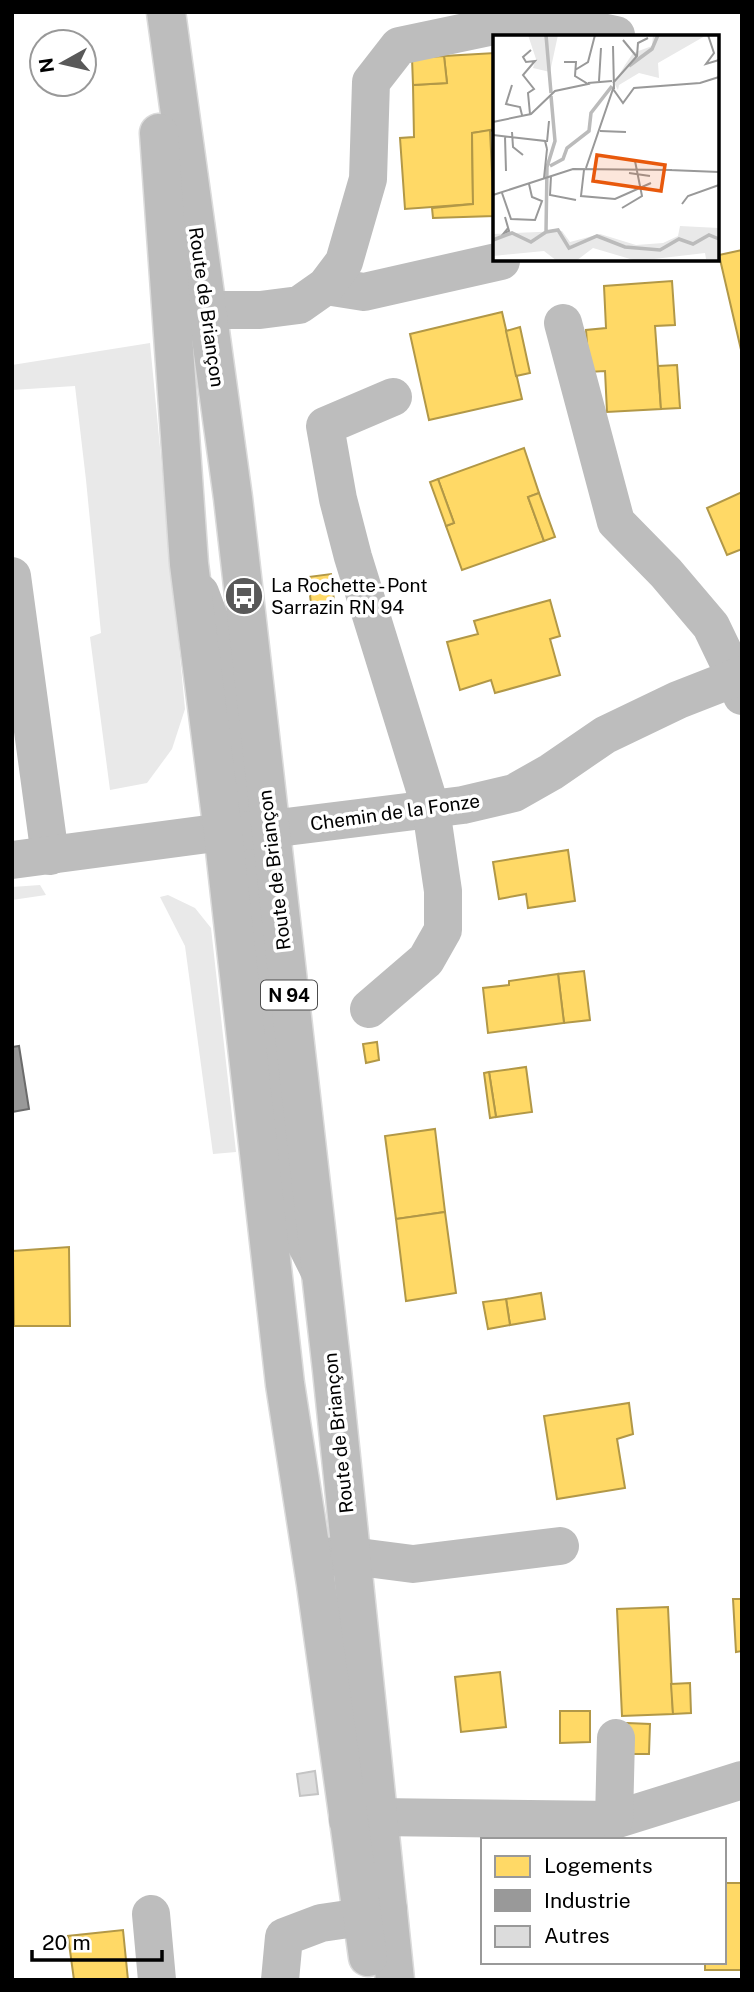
<svg xmlns="http://www.w3.org/2000/svg" width="754" height="1992" font-family="'Public Sans',sans-serif">
<style>
.green{fill:#e9e9e9}
.homes{fill:#ffd966;stroke:#b29847;stroke-width:2}
.industry{fill:#999;stroke:#6b6b6b;stroke-width:2}
.building{fill:#dcdcdc;stroke:#c4c4c4;stroke-width:2}
.lines{fill:none;stroke-linecap:round;stroke-linejoin:round}
.major-casing{stroke:#dbdbdb;stroke-width:41}
.minor{stroke:#bdbdbd;stroke-width:38}
.major{stroke:#bdbdbd;stroke-width:38}
.labels{text-anchor:middle;dominant-baseline:central;stroke-width:7;stroke-linejoin:round;paint-order:stroke}
.shield{fill:#fff;stroke:#4c4c4c;stroke-width:2}
.shield-label{font-size:18px;font-weight:bold;fill:#000}
.street-label{font-size:19px;fill:#000;stroke:#fff}
.poi-label{font-size:19px;fill:#000;stroke:#fff;text-anchor:start}
.inset-river{fill:none;stroke:#bbb;stroke-width:3.5}
.inset-road{fill:none;stroke:#999;stroke-width:2}
.view{fill:#e8590c;fill-opacity:0.15;stroke:#e8590c;stroke-width:3.5}
.inset-edge{fill:none;stroke:#000;stroke-width:3.5}
</style>
<rect width="100%" height="100%" fill="#fff"/>
<g class="green">
<polygon points="150,343 185,709 172,749 147,783 110,790 90,637 101,633 86,480 75,386 12,390 12,365"/>
<polygon points="40,885 46,895 12,900 12,887"/>
<polygon points="168,895 195,908 211,928 236,1152 213,1154 185,946 160,897"/>
</g>
<g class="homes">
<polygon points="495,53 495,130 472,133 473,204 405,209 400,138 414,137 413,85 447,83 444,56"/>
<polygon points="444,56 447,83 413,85 412,58"/>
<polygon points="490,130 494,216 433,218 432,208 473,204 472,133"/>
<polygon points="742,250 742,354 719,255"/>
<polygon points="672,281 675,325 655,326 661,409 607,412 605,371 589,372 586,330 606,328 604,286"/>
<polygon points="502,312 522,399 429,420 410,334"/>
<polygon points="520,327 530,373 516,376 506,331"/>
<polygon points="677,365 680,408 661,409 658,366"/>
<polygon points="524,448 539,493 528,497 544,541 462,570 446,526 454,523 438,479"/>
<polygon points="438,479 454,523 446,526 430,482"/>
<polygon points="742,492 742,549 727,555 707,508"/>
<polygon points="539,493 555,537 544,541 528,497"/>
<polygon points="331,574 334,601 311,604 308,577"/>
<polygon points="550,600 560,636 550,639 560,675 495,693 491,680 460,690 447,642 478,634 474,621"/>
<polygon points="568,850 575,901 528,908 526,894 499,899 493,862"/>
<polygon points="584,971 590,1020 564,1023 558,974"/>
<polygon points="558,974 564,1023 488,1033 483,988 509,985 509,981"/>
<polygon points="377,1042 379,1060 366,1063 363,1044"/>
<polygon points="526,1067 532,1112 496,1117 489,1072"/>
<polygon points="489,1072 496,1117 490,1118 484,1073"/>
<polygon points="435,1129 445,1212 396,1219 385,1136"/>
<polygon points="445,1212 456,1293 406,1301 396,1219"/>
<polygon points="69,1247 70,1326 14,1326 13,1251"/>
<polygon points="541,1293 545,1319 510,1325 506,1299"/>
<polygon points="506,1299 510,1325 488,1329 483,1302"/>
<polygon points="629,1403 633,1434 617,1439 625,1488 557,1499 544,1416"/>
<polygon points="733,1599 742,1599 742,1651 736,1652"/>
<polygon points="668,1607 673,1714 622,1716 617,1609"/>
<polygon points="500,1672 506,1727 461,1732 455,1677"/>
<polygon points="690,1683 691,1713 673,1714 671,1684"/>
<polygon points="560,1711 590,1711 590,1742 560,1743"/>
<polygon points="627,1723 650,1724 649,1754 627,1754"/>
<polygon points="724,1883 742,1883 742,1970 705,1970 705,1962 724,1962"/>
<polygon points="123,1930 128,1980 74,1980 68,1936"/>
</g>
<polygon class="industry" points="19,1046 29,1109 12,1112 12,1047"/>
<polygon class="building" points="315,1771 318,1794 300,1796 297,1774"/>
<g class="lines">
<g class="major-casing">
<g id="major">
<polyline points="166,12 233,498 332,1370 395,1980"/>
<polyline points="159,133 189,564 223,832 285,1384 316,1584 368,1957"/>
</g>
</g>
<g class="minor">
<polyline points="326,286 364,292 501,261"/>
<polyline points="174,312 207,310 260,310 299,305 326,286 344,262 368,179 371,82 399,46 513,22 578,27 616,35"/>
<polyline points="563,323 616,522 666,573 711,626 736,678 742,696"/>
<polyline points="12,576 50,856"/>
<polyline points="200,593 222,652 245,831 286,1204 319,1270"/>
<polyline points="12,860 223,832 270,829 463,805 514,793 551,772 605,735 678,700 742,675"/>
<polyline points="369,1009 426,960 443,930 443,891 431,809 353,557 338,499 325,426 393,397"/>
<polyline points="319,1557 351,1556 413,1564 560,1546"/>
<polyline points="348,1820 378,1817 614,1820 742,1780"/>
<polyline points="614,1820 616,1738"/>
<polyline points="151,1914 157,1980"/>
<polyline points="280,1980 284,1937 321,1923 362,1917 388,1909"/>
</g>
<use href="#major" class="major"/>
</g>
<defs>
<g id="bus-disc" transform="scale(2.0125)"><circle r="9.5" fill="#595959" stroke="#fff"/><path d="M-5-6H5V4H4V6H2V4H-2V6H-4V4H-5ZM-3.5-4V0h7V-4ZM-3.5 1.2v1.5H-2V1.2ZM2 1.2v1.5H3.5V1.2Z" fill="#fff"/></g>
</defs>
<g fill-rule="evenodd">
<use href="#bus-disc" x="244" y="596"/>
</g>
<g class="labels">
<rect class="shield" x="261" y="980.5" width="56" height="29" rx="5"/>
<g class="shield-label">
<text x="289" y="995">N 94</text>
</g>
<g class="street-label">
<text transform="translate(207 307) rotate(82)">Route de Briançon</text>
<text transform="translate(395 812) rotate(-8)">Chemin de la Fonze</text>
<text transform="translate(274 870) rotate(-97)">Route de Briançon</text>
<text transform="translate(338 1433) rotate(-96)">Route de Briançon</text>
</g>
<g class="poi-label">
<text x="271" y="585">La Rochette - Pont<tspan x="271" dy="22">Sarrazin RN 94</tspan></text>
</g>
</g>
<g transform="translate(493 35)">
<rect width="226" height="226" fill="#fff"/>
<path d="M 35,0 L 65,0 L 57,37 L 40,33 L 43,24 ZM 160,0 L 212,1 L 165,28 L 166,43 L 146,38 L 126,50 L 125,55 L 121,48 L 132,30 L 140,18 L 159,11 ZM 187,191 L 226,193 L 226,224 L 213,224 L 212,218 L 144,226 L 100,213 L 83,226 L 64,226 L 51,216 L 0,221 L 0,199 L 69,196 L 77,207 L 107,199 L 143,210 L 170,208 L 185,201 Z" fill="#e9e9e9"/>
<path class="inset-river" d="M 53,0 L 58,58M 136,31 L 159,14 L 165,0M 57,131 L 70,124 L 74,113 L 96,96 L 98,78 L 119,51M 53,197 L 54,132 L 62,106 L 58,61M 0,205 L 19,198 L 38,207 L 53,197 L 65,195 L 76,213 L 104,201 L 132,212 L 167,215 L 186,204 L 200,209 L 216,200 L 226,204"/>
<path class="inset-road" d="M 215,0 L 221,18 L 213,29 L 226,25M 130,5 L 144,22M 120,11 L 121,54M 82,35 L 95,27 L 102,0M 106,46 L 108,13M 95,48 L 119,46M 120,48 L 144,21 L 145,8 L 155,3M 19,50 L 13,69 L 27,72 L 29,80M 37,79 L 35,58 L 41,54 L 30,40 L 42,26 L 33,27 L 30,22 L 38,15M 0,87 L 38,79 L 62,56 L 95,49 L 82,41 L 83,27 L 71,27M 107,96 L 133,97M 19,97 L 20,112 L 30,120M 0,100 L 52,106 L 54,114M 12,102 L 13,136M 54,107 L 56,86M 93,133 L 120,54 L 130,68 L 141,53 L 207,48 L 226,42M 91,135 L 88,161 L 122,164 L 158,148M 176,135 L 226,137M 136,138 L 157,141M 58,141 L 57,160 L 83,165M 51,143 L 54,114M 9,158 L 18,184 L 42,185 L 49,166 L 39,162 L 36,149M 0,160 L 80,134 L 179,135M 189,169 L 195,161 L 226,150M 129,173 L 149,161 L 142,126M 12,182 L 16,196 L 11,198 L 15,193"/>
<path class="view" d="M 104,120 L 172,130 L 168,156 L 100,146 Z"/>
<rect width="226" height="226" class="inset-edge"/>
</g>
<rect width="754" height="1992" fill="none" stroke="#000000" stroke-width="28"/>
<rect x="481" y="1838" width="245" height="126" fill="#ffffff" stroke="#999999" stroke-width="2"/>
<rect x="495" y="1856" width="35" height="21" fill="#ffd966" stroke="#999999" stroke-width="2"/>
<text x="544" y="1873" font-size="21" fill="#000000">Logements</text>
<rect x="495" y="1890" width="35" height="21" fill="#999999" stroke="#999999" stroke-width="2"/>
<text x="544" y="1908" font-size="21" fill="#000000">Industrie</text>
<rect x="495" y="1926" width="35" height="21" fill="#dcdcdc" stroke="#999999" stroke-width="2"/>
<text x="544" y="1943" font-size="21" fill="#000000">Autres</text>
<g transform="translate(63 63) rotate(262)"><circle r="33" fill="#ffffff" stroke="#999999" stroke-width="2"/>
<path d="M0-5L12 26L0 18L-12 26Z" fill="#595959"/>
<text y="-10" font-size="19" font-weight="bold" text-anchor="middle" fill="#000000">N</text>
</g>
<path d="M32 1950v10h130v-10" fill="none" stroke="#000000" stroke-width="3.5"/>
<text x="42" y="1950" font-size="21" fill="#000000" stroke="#ffffff" stroke-width="5" paint-order="stroke">20 m</text>
</svg>
